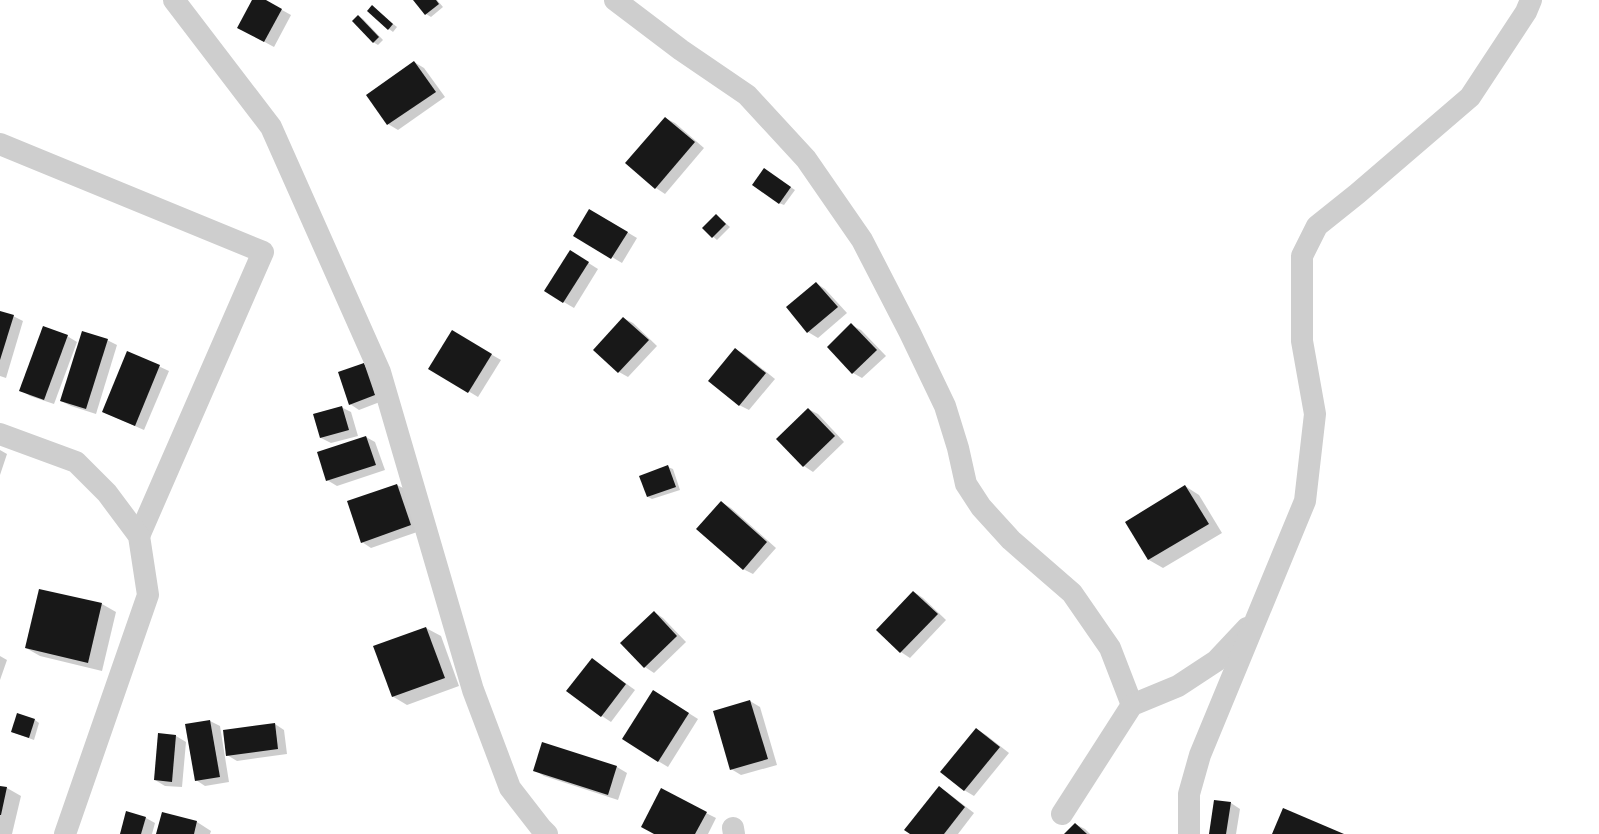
<svg xmlns="http://www.w3.org/2000/svg" width="1599" height="834" font-family="Lato,sans-serif">
<style>
.shadow{fill:#0003}
.building{fill:#181818}
.lines{fill:none;stroke-linecap:round;stroke-linejoin:round}
.minor{stroke:#cecece;stroke-width:22}
</style>
<rect width="100%" height="100%" fill="#fff"/>
<g class="shadow">
<polygon points="253,0 264,0 291,15 274,47 248,33"/>
<polygon points="415,0 437,0 443,7 431,17 426,14"/>
<polygon points="372,7 397,27 393,32 389,29"/>
<polygon points="358,16 363,19 383,40 378,45 373,42"/>
<polygon points="414,62 424,68 445,97 398,130 388,124"/>
<polygon points="665,118 675,123 704,148 665,194 656,188 627,163"/>
<polygon points="768,172 795,190 784,205 779,203"/>
<polygon points="590,210 637,238 622,263 575,235"/>
<polygon points="716,215 730,227 717,240 703,228"/>
<polygon points="579,257 598,269 574,308 545,291"/>
<polygon points="816,283 825,289 847,313 818,338 808,332"/>
<polygon points="0,312 13,316 23,321 6,378 0,376"/>
<polygon points="623,318 633,323 657,346 628,377 619,372"/>
<polygon points="851,325 861,330 886,356 862,378 853,373"/>
<polygon points="452,332 501,360 478,397 430,368"/>
<polygon points="67,336 77,342 54,404 30,396 21,390"/>
<polygon points="107,340 117,345 96,414 71,406 61,401"/>
<polygon points="735,349 745,355 775,379 749,410 739,405"/>
<polygon points="128,352 169,371 144,430 103,412"/>
<polygon points="364,364 374,370 385,400 359,410 350,404"/>
<polygon points="341,407 351,412 358,436 331,443 321,438 314,414"/>
<polygon points="808,409 818,414 844,442 813,472 804,466"/>
<polygon points="366,437 375,442 385,470 337,486 327,480"/>
<polygon points="0,450 7,454 0,475"/>
<polygon points="668,467 673,469 680,490 652,499 648,497"/>
<polygon points="397,485 407,490 420,531 371,548 362,542"/>
<polygon points="1185,486 1199,495 1222,533 1163,568 1149,560 1126,522"/>
<polygon points="721,502 731,508 776,548 753,574 743,569"/>
<polygon points="914,592 923,598 946,620 910,658 901,652"/>
<polygon points="102,604 116,612 102,671 40,656 26,648"/>
<polygon points="654,612 663,618 686,642 654,673 645,667"/>
<polygon points="426,628 441,636 459,686 407,705 392,696 375,646"/>
<polygon points="0,656 7,660 0,680"/>
<polygon points="592,659 635,690 611,722 602,716"/>
<polygon points="654,691 698,719 668,767 658,761"/>
<polygon points="750,701 760,707 777,765 741,775 731,769"/>
<polygon points="35,720 39,723 34,740 12,732"/>
<polygon points="210,721 220,726 229,782 205,786 196,780 186,725"/>
<polygon points="275,724 284,730 287,754 237,761 227,755"/>
<polygon points="976,729 986,735 1009,753 974,796 964,790"/>
<polygon points="159,734 176,736 186,742 182,787 165,786 155,780"/>
<polygon points="543,743 617,767 627,773 618,800 544,776 534,770"/>
<polygon points="0,787 7,788 21,796 12,834 0,834"/>
<polygon points="939,787 948,793 974,813 958,834 912,834"/>
<polygon points="1231,803 1240,809 1236,834 1210,834"/>
<polygon points="127,812 146,818 155,823 152,834 121,834"/>
<polygon points="163,813 197,822 211,831 210,834 157,834"/>
<polygon points="706,813 716,818 708,834 655,834"/>
<polygon points="1075,824 1085,829 1090,834 1066,834"/>
</g>
<g class="building">
<polygon points="252,0 266,0 282,9 264,42 237,28"/>
<polygon points="413,0 436,0 439,4 425,15"/>
<polygon points="372,5 393,24 388,30 367,11"/>
<polygon points="358,15 379,37 373,43 352,21"/>
<polygon points="414,61 436,92 387,125 366,95"/>
<polygon points="665,117 695,142 655,189 625,163"/>
<polygon points="764,168 791,187 779,204 752,185"/>
<polygon points="589,209 628,232 611,259 573,236"/>
<polygon points="716,214 726,224 712,238 702,228"/>
<polygon points="570,250 589,262 563,303 544,291"/>
<polygon points="816,282 838,307 807,333 786,307"/>
<polygon points="0,311 14,315 0,360"/>
<polygon points="623,317 649,340 618,373 593,350"/>
<polygon points="851,323 877,350 852,374 827,347"/>
<polygon points="43,326 68,335 44,400 19,391"/>
<polygon points="452,330 492,354 468,393 428,369"/>
<polygon points="82,331 108,339 86,409 60,401"/>
<polygon points="735,348 766,373 739,406 708,381"/>
<polygon points="127,351 160,365 135,426 102,412"/>
<polygon points="364,363 375,395 349,405 338,372"/>
<polygon points="342,406 349,430 320,438 313,414"/>
<polygon points="808,408 835,436 803,467 776,439"/>
<polygon points="366,436 376,465 326,481 317,452"/>
<polygon points="668,465 676,487 647,497 639,476"/>
<polygon points="397,484 411,525 361,543 347,501"/>
<polygon points="1185,485 1209,524 1148,560 1125,522"/>
<polygon points="721,501 767,542 743,570 696,529"/>
<polygon points="39,589 102,603 88,663 25,648"/>
<polygon points="913,591 938,614 900,653 876,630"/>
<polygon points="654,611 677,636 644,668 620,643"/>
<polygon points="426,627 445,678 392,697 373,646"/>
<polygon points="592,658 626,684 601,717 566,691"/>
<polygon points="653,690 689,713 658,762 622,739"/>
<polygon points="750,700 768,759 730,770 713,711"/>
<polygon points="17,713 35,719 29,738 11,732"/>
<polygon points="210,720 220,777 195,781 185,724"/>
<polygon points="275,723 278,749 226,756 223,730"/>
<polygon points="976,728 1000,747 964,791 940,772"/>
<polygon points="158,733 176,735 172,782 154,780"/>
<polygon points="542,742 617,766 608,795 533,771"/>
<polygon points="0,786 7,787 1,815 0,815"/>
<polygon points="939,786 965,807 944,834 910,834 904,830"/>
<polygon points="661,788 707,812 695,834 654,834 641,827"/>
<polygon points="1214,800 1231,802 1226,834 1209,834"/>
<polygon points="1283,808 1344,834 1272,834"/>
<polygon points="126,811 146,817 141,834 120,834"/>
<polygon points="162,812 197,821 194,834 156,834"/>
<polygon points="1075,823 1087,834 1064,834"/>
</g>
<g class="lines">
<g class="minor">
<polyline points="174,0 271,127 380,372 473,690 510,788 541,828 547,834"/>
<polyline points="615,0 681,50 747,95 806,159 862,240 910,333 945,406 958,448 966,484 981,507 1011,540 1072,593 1110,648 1132,705"/>
<polyline points="0,144 263,252 139,536"/>
<polyline points="0,434 76,462 107,493 139,536 148,595 65,834"/>
<polyline points="1062,814 1132,705 1178,686 1216,661 1247,628"/>
<polyline points="733,828 734,834"/>
<polyline points="1189,834 1189,794 1200,755 1305,501 1315,414 1302,341 1302,256 1317,226 1357,194 1470,97 1526,12 1531,0"/>
</g>
</g>
</svg>
